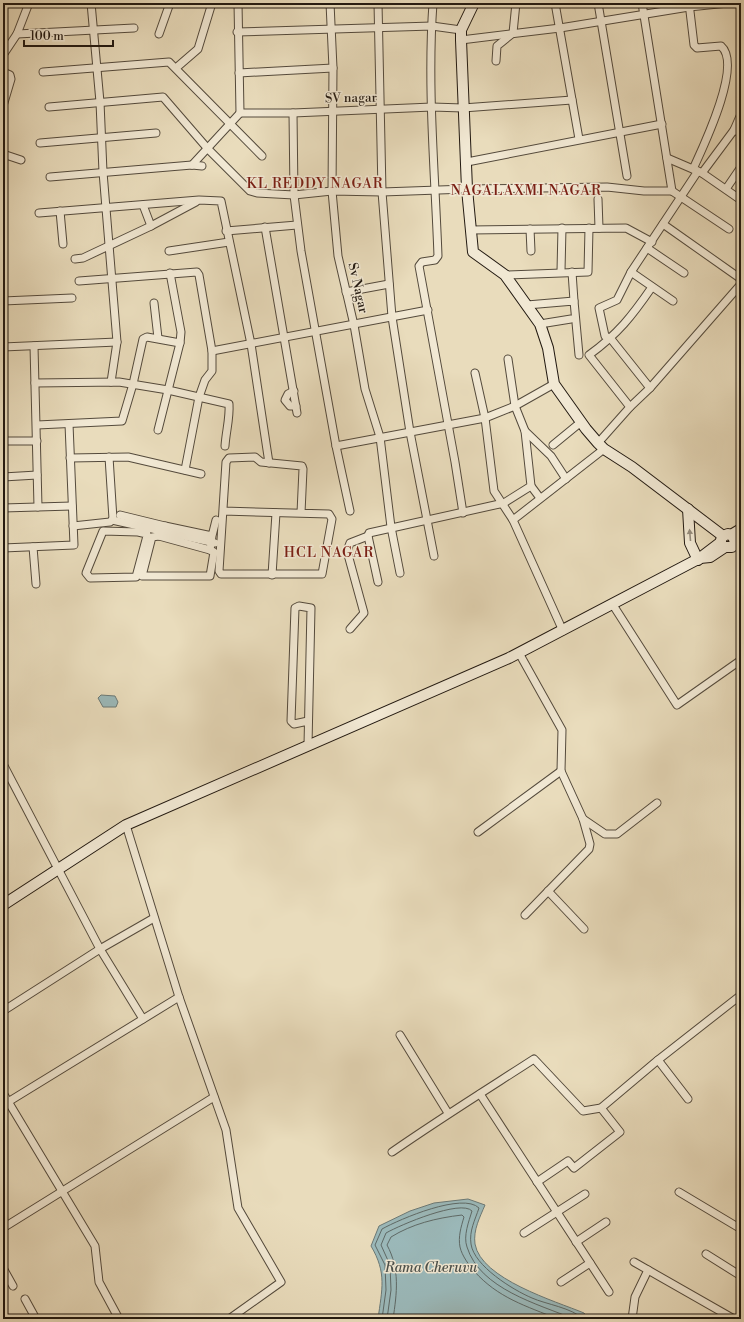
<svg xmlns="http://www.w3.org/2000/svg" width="744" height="1322" font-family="'Libre Bodoni',serif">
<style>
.water{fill:#9bb9ba;stroke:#6b7976}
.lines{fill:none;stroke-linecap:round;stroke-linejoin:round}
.shore{stroke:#5e6966;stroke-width:1}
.street-casing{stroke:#544a3c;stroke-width:9}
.secondary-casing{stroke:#221911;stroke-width:12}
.street{stroke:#f1e8d3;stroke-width:7}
.secondary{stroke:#f1e8d3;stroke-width:10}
.oneway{fill:#948b7c}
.labels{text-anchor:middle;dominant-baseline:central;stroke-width:3;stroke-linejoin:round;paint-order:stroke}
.street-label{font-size:13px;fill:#221911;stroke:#f1e8d3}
.neighbourhood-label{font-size:14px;letter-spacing:1px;fill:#7a1f14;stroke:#f1e8d3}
.water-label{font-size:14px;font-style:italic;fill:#4c514c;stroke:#f1e8d3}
</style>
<rect width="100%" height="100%" fill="#e9dcbc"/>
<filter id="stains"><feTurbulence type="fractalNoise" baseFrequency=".005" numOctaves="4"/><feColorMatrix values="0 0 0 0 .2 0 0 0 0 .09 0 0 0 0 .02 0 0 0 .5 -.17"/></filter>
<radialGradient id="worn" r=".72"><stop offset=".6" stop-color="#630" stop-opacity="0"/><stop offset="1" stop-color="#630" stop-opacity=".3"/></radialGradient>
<g class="water">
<polygon points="101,695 115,696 118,702 116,707 103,707 98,698"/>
<path d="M 468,1199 L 485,1205 C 480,1217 473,1230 475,1244 C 481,1279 555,1301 584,1313 L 589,1319 L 378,1319 C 382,1289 387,1273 371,1246 L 379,1226 L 410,1211 L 434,1203 Z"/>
</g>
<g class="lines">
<g class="shore">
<path d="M 382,1319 L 386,1290 L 385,1265 L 375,1245 L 382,1229 C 400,1219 463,1192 479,1208 C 475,1220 469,1231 471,1244 C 474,1266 513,1290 532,1298 C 545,1304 573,1308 583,1319"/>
<path d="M 387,1319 L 391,1290 L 390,1265 L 381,1245 L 386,1233 C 400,1225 461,1199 472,1211 C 469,1221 463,1236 467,1247 C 480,1289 538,1304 574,1319"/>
<path d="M 393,1319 C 397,1293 400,1269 387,1245 L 391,1237 C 412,1224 436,1218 462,1215 L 464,1217 C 461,1227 458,1237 460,1247 C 462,1256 469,1265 474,1271 C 498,1298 526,1306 558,1319"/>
</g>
<g class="street-casing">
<g id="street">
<polyline points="91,3 100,102 103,172 117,342 111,382"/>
<polyline points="238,3 240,113 293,113 432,107 463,108 572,100"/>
<polyline points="330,3 333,68 332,191 338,256 354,325 365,389 380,437 391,527 400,573"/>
<polyline points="378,3 382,192 392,317 410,432 434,556"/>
<path d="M 433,3 C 427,87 435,172 438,256 L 435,260 L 422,262 L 419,266 L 455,462 L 463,513"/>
<polyline points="555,3 579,139"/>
<polyline points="598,3 627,176"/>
<polyline points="642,3 672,191"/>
<path d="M 689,3 L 694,45 L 697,48 L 721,46 C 743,65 703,147 693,169"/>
<polyline points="237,32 432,26 461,30"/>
<polyline points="17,34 134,28"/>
<polyline points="159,34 170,3"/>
<polyline points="461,40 560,28 689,7 728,3"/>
<polyline points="3,55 17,34 29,3"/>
<polyline points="496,61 497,46 513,33 516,3"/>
<polyline points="176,68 198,49 212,3"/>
<polyline points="3,72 10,75 11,79 3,106"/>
<polyline points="43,72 169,62 262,156"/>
<polyline points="239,73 333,68"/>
<polyline points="49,107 163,97 208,149 250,191 257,193 294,195 332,191 382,192 467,189 607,187 644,191 672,191 729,229"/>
<polyline points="293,113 294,195 301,251 336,446 350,511"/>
<polyline points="741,114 734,130 741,133"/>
<polyline points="40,143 156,133"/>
<polyline points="3,154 21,160"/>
<polyline points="667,158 702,173 741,200"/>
<polyline points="467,162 662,124"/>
<polyline points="192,165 240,113"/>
<polyline points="702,173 734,130"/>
<polyline points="50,177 192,165 202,166"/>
<polyline points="726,189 741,167"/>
<polyline points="598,199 599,228"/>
<polyline points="143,205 151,226"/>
<polyline points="60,211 63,244"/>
<polyline points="39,213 199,200 221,201 251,344 269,463"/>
<polyline points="663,224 741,279"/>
<polyline points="265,227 297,413"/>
<polyline points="530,229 531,251"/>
<polyline points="470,230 626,228 652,242"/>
<polyline points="226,231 297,225"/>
<polyline points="647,248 684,273"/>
<polyline points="169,251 229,242"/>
<polyline points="75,259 83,258 151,226 196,202"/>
<polyline points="561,271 562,228"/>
<polyline points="572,272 574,301"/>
<polyline points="631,272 673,301"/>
<polyline points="505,275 588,272 589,228"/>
<polyline points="79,281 197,272 199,275 212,351 212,371 205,380 199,397 185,470"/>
<polyline points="346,292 389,284"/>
<polyline points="3,301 72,298"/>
<polyline points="154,303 158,338"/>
<polyline points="527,305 574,301 579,355"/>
<polyline points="540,324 571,319"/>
<polyline points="34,346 38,507"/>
<polyline points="3,347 117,342"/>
<polyline points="212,351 428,310"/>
<polyline points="475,373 485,418 494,491 513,520"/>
<path d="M 35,383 L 119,382 L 168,390 L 229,404 C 230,418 226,431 225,446"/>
<polyline points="650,388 611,339 605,336 599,308 617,300 631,272 698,171"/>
<polyline points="294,391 288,394 285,400 290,406 296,406"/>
<path d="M 630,407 L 589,355 C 618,334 632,316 652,287"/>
<polyline points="37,425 122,421 133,384 143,339 147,337 180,343"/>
<polyline points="158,430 180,343 181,332 170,273"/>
<polyline points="525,431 551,456 566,479"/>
<polyline points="3,441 37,441"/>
<polyline points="598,443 630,407 650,388 741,284"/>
<polyline points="553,445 581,422"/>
<polyline points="336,446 485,418 515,406 554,384"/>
<polyline points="70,458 128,457 201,474"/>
<polyline points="3,477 37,475"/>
<polyline points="531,486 540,498"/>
<polyline points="3,508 72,506"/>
<polyline points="223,511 329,514 332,519 322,574 221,574 219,571 226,462 229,458 255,457 261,462 302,466 303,469 301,513"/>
<polyline points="120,515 165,526"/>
<polyline points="112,520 215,543"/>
<polyline points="73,526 110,522 113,519 109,457"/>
<polyline points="138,532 147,534 147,536 136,577 90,578 86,573 103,531 138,532 140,527"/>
<polyline points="159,536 152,537 142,576 210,576 214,552 210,550"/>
<polyline points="212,536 210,550 159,536 165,526 212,536 216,520"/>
<polyline points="33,547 36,584"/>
<polyline points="3,548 74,545 69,424"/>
<polyline points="272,575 276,513"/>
<polyline points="378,582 368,536 369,533 504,503 531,486 525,431 515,406 508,359"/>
<polyline points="613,605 677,705 741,660"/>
<polyline points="350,629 364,613 347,551 350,543 368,536"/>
<polyline points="563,631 513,520 604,449"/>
<polyline points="519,653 562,730 561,771 583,819 590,844 589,849 525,915"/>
<polyline points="308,721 294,724 291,721 295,608 299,606 311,608 308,745"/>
<polyline points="3,764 100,949 143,1019"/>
<polyline points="583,819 605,834 617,834 657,803"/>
<polyline points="126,825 179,997 226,1130 238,1208 281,1282 229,1319"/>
<polyline points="478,832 561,771"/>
<polyline points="548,891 584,929"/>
<polyline points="3,1011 100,949 154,918"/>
<polyline points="400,1035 448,1113"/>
<polyline points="658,1060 688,1099"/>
<polyline points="3,1093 95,1246 99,1282 119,1319"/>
<polyline points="480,1094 609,1292"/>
<polyline points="8,1102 179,997"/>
<path d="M 392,1152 C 438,1120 486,1090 534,1059 L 583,1111 L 601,1108 L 658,1060 L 741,995"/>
<polyline points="537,1182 568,1161 574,1168 620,1132 601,1108"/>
<polyline points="679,1192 741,1229"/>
<polyline points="3,1228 214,1097"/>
<polyline points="524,1233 585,1194"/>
<polyline points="576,1242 606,1222"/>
<polyline points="706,1254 741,1276"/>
<polyline points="634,1262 734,1319"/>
<polyline points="3,1268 13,1286"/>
<polyline points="561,1282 590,1263"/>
<polyline points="25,1299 36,1319"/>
<polyline points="632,1319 635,1297 648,1270"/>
<polyline points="740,1319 741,1318"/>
</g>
</g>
<g class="secondary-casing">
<g id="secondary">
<polyline points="474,3 461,30 461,40 467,189 473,252 505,275 540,324 548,348 554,384 586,429 598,443 604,449 632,467 723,536"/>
<polyline points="688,509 690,543 698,560"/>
<polyline points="731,535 741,529"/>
<polyline points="700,558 710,557 725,547 732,547 735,543 733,536 728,534 723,536 721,540"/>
<polyline points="3,905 126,825 509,658 700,558 721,542"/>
</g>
</g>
<use href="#street" class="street"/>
<use href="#secondary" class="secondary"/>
</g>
<defs><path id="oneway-solid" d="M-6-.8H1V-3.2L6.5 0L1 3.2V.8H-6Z"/></defs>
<use class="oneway" href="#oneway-solid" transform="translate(690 535) rotate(-95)"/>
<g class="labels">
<g class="street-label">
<text transform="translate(351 98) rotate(-1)">SV nagar</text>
<text transform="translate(358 288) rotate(77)">Sv Nagar</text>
</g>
<g class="neighbourhood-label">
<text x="315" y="184">KL REDDY NAGAR</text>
<text x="526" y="191">NAGALAXMI NAGAR</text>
<text x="329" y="553">HCL NAGAR</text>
</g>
<g class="water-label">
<text x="431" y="1268">Rama Cheruvu</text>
</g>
</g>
<rect width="744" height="1322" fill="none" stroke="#e9dcbc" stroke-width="16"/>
<rect x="4" y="4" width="736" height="1314" fill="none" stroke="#221911" stroke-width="2"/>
<rect x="8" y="8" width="728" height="1306" fill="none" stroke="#221911"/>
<path d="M24 40v6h89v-6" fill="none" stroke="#221911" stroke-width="2"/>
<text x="30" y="40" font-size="12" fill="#221911" stroke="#f1e8d3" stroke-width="3" paint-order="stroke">100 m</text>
<rect width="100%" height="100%" filter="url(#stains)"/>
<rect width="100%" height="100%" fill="url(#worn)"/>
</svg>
